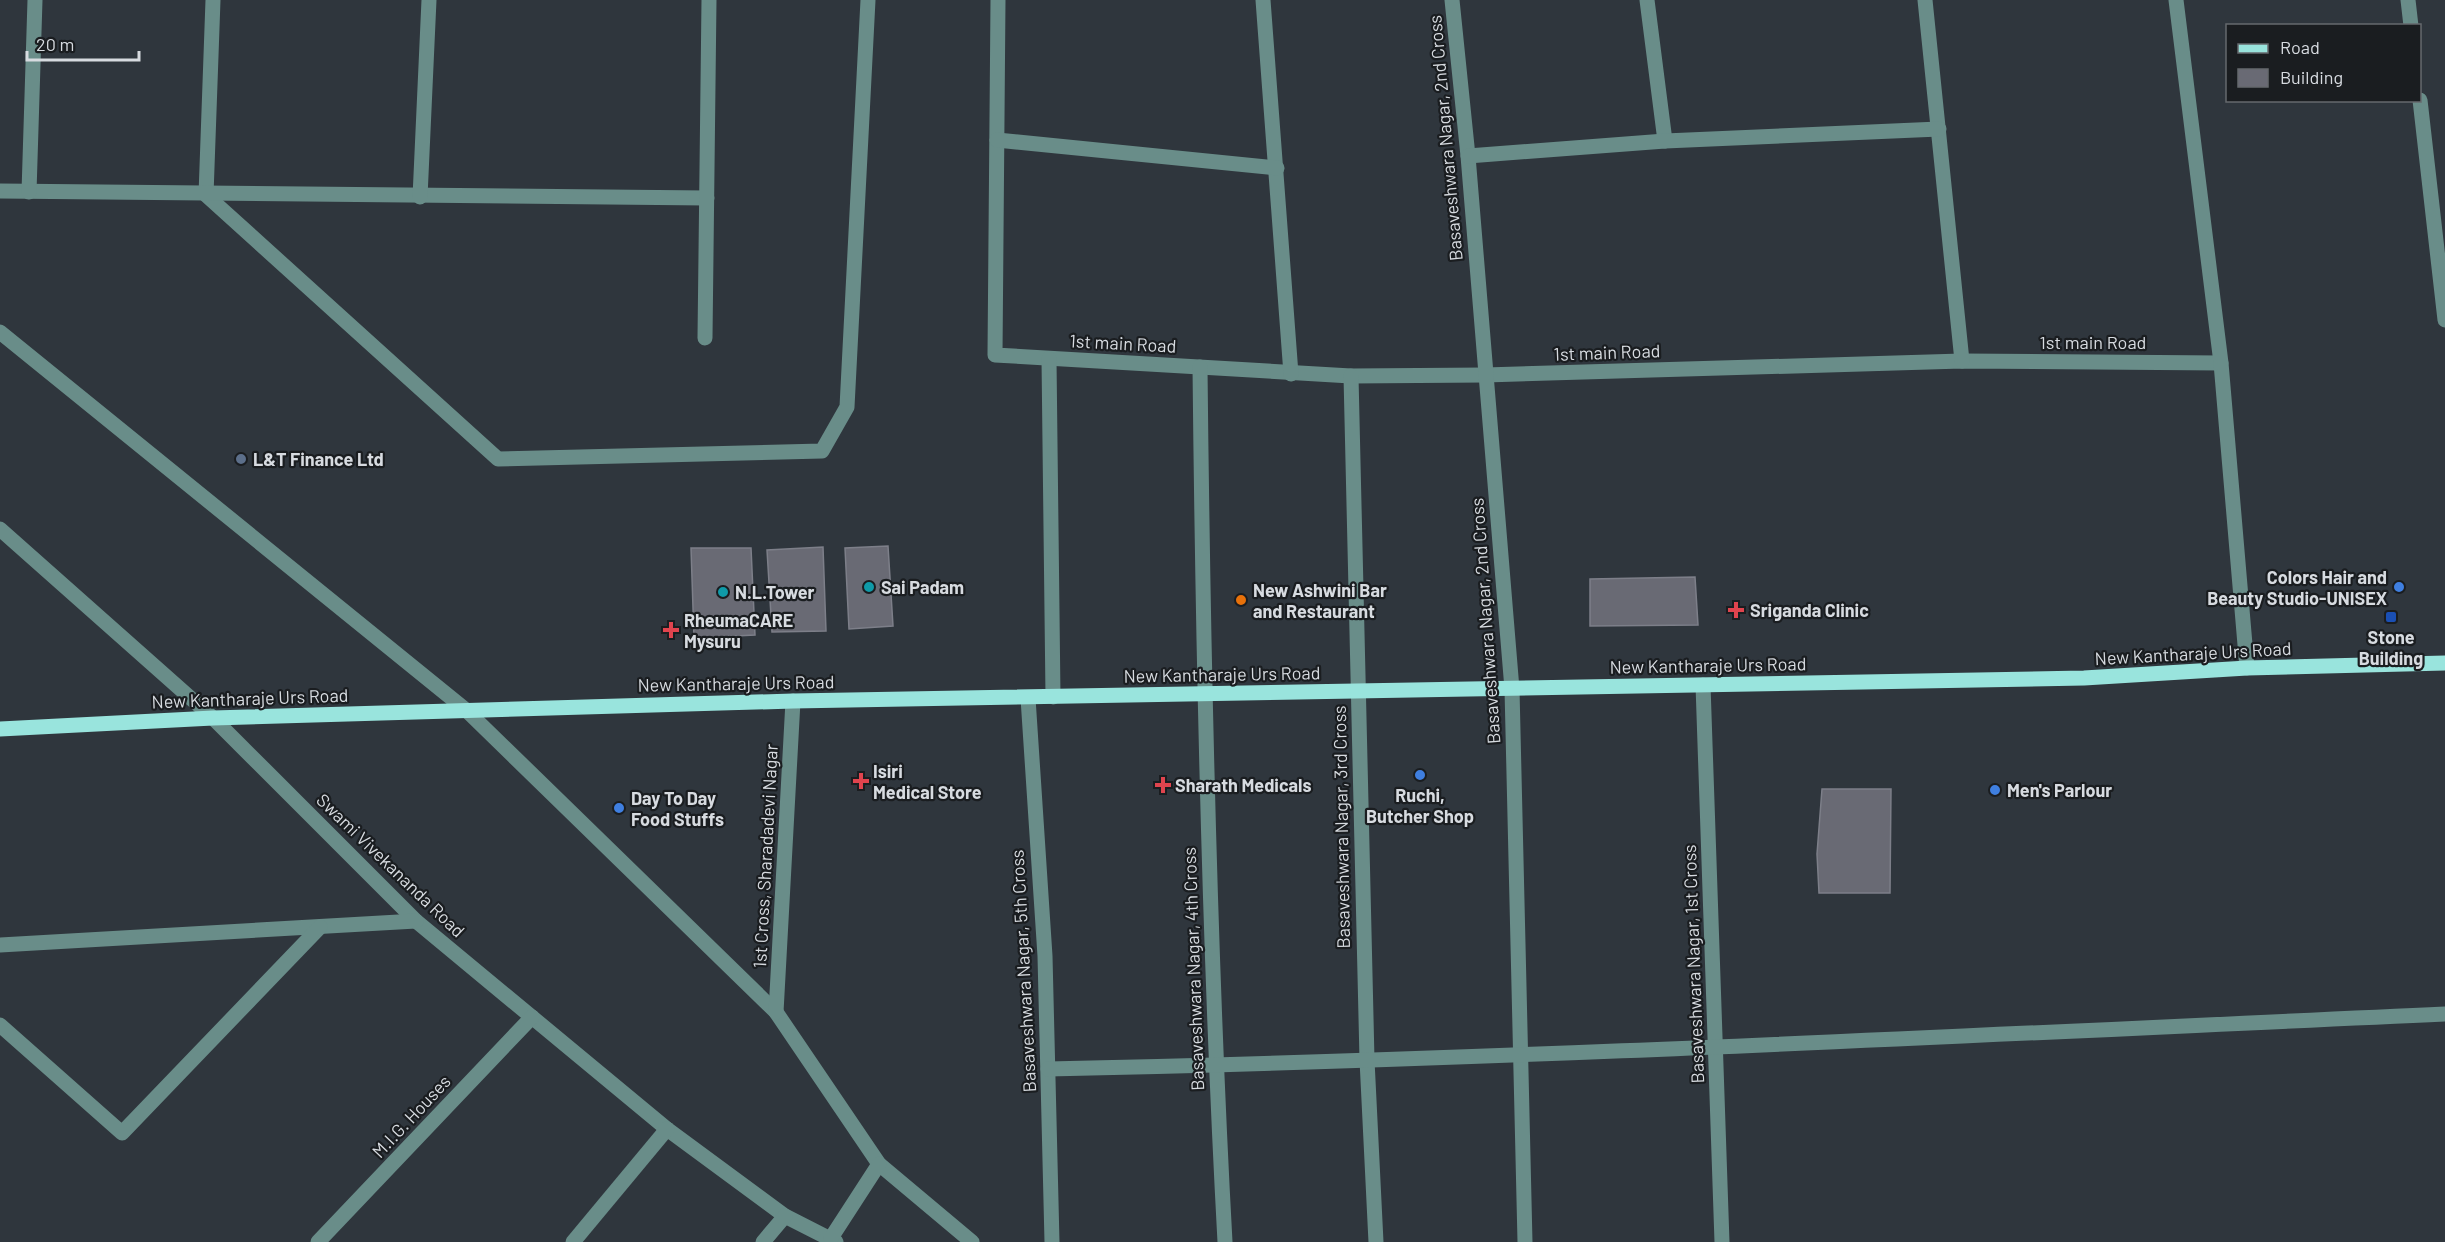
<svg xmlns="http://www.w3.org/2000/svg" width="2445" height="1242" font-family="Barlow,sans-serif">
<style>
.building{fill:#696a74;stroke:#7d7f89;stroke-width:1.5}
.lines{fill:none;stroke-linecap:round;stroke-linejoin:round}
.minor{stroke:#698d89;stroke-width:15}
.major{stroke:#99e4dd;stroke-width:15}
.service-dot{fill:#5c6f8a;stroke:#1a1d20;stroke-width:2}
.culture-dot{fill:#0f9aa8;stroke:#1a1d20;stroke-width:2}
.shop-dot{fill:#3f7fe0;stroke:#1a1d20;stroke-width:2}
.food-dot{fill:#e8710a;stroke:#1a1d20;stroke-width:2}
.health-dot{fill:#e0444e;stroke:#1a1d20;stroke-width:2}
.transit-dot{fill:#1a4fb4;stroke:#1a1d20;stroke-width:2}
.labels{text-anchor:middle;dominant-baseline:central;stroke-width:4.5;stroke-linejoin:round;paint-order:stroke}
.street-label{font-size:18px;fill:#d7dbe0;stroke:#1a1d20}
.poi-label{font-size:18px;font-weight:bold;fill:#d7dbe0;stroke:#1a1d20;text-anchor:start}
</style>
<rect width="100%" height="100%" fill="#2f363d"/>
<g class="building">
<polygon points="888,546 893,626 849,629 845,548"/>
<polygon points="823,547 826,631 772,632 767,550"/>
<polygon points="691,548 751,548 755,635 694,638"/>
<polygon points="1695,577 1698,625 1590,626 1590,579"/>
<polygon points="1822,789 1891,789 1890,893 1819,893 1817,854"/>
</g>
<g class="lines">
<g class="minor">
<polyline points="213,0 206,195 498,459 822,451 847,407 868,0"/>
<polyline points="998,0 995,355 1351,376 1485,375 1962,361 2221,363"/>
<polyline points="1263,0 1291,374"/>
<polyline points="1452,0 1468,156 1512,689 1525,1242"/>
<polyline points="1647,0 1665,141"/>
<polyline points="1925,0 1962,361"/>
<polyline points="2176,0 2221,363 2247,668"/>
<polyline points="2408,0 2411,26"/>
<polyline points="2420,100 2445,320"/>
<polyline points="997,140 1277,168"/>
<polyline points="1468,156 1665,141 1939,129"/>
<polyline points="0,191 707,198"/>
<polyline points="29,192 35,0"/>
<polyline points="420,197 429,0"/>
<polyline points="0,332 466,710 776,1012 879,1164 972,1242"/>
<polyline points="705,338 709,0"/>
<polyline points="1049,359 1053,697"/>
<path d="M 1200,367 C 1203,659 1209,950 1225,1242"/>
<polyline points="1351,376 1367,1060 1376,1242"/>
<polyline points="0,529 213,718 416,921 667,1129 785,1216 836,1242"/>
<polyline points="1703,685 1722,1242"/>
<polyline points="1028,698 1045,956 1052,1242"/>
<polyline points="0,945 416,921"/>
<polyline points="776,1012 793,701"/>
<polyline points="0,1025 122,1133 320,927"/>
<path d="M 1048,1069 C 1514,1059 1979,1035 2445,1014"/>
<polyline points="831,1238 879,1164"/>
<polyline points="318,1242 532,1017"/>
<polyline points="573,1242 667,1129"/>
<polyline points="763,1242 785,1216"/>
</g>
<polyline class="major" points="0,729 213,718 793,701 2084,678 2247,668 2445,663"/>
</g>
<circle class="service-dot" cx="241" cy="459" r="6"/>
<g class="culture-dot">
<circle cx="869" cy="587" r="6"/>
<circle cx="723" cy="592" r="6"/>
</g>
<g class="shop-dot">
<circle cx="2399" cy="587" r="6"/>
<circle cx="1420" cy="775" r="6"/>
<circle cx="1995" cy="790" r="6"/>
<circle cx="619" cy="808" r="6"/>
</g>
<circle class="food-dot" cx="1241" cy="600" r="6"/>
<g class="health-dot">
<path d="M1733 601h6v6h6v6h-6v6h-6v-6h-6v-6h6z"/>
<path d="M668 621h6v6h6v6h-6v6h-6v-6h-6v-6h6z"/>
<path d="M858 772h6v6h6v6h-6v6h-6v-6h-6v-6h6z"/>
<path d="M1160 776h6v6h6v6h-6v6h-6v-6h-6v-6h6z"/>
</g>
<rect class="transit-dot" x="2385" y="611" width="12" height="12" rx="3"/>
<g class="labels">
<g class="street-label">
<text transform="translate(1445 138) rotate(-95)">Basaveshwara Nagar, 2nd Cross</text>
<text x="2093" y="342">1st main Road</text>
<text transform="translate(1123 343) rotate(3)">1st main Road</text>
<text transform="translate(1607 352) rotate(-2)">1st main Road</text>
<text transform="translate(1485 621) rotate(-94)">Basaveshwara Nagar, 2nd Cross</text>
<text transform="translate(2193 653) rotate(-3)">New Kantharaje Urs Road</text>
<text transform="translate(1708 665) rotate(-1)">New Kantharaje Urs Road</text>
<text transform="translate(1222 674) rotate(-1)">New Kantharaje Urs Road</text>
<text transform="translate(736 683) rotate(-1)">New Kantharaje Urs Road</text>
<text transform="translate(250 698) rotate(-2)">New Kantharaje Urs Road</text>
<text transform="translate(1341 827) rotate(-91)">Basaveshwara Nagar, 3rd Cross</text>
<text transform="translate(765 856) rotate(-87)">1st Cross, Sharadadevi Nagar</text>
<text transform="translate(391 865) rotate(44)">Swami Vivekananda Road</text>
<text transform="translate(1693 964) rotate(-92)">Basaveshwara Nagar, 1st Cross</text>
<text transform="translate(1193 969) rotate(-92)">Basaveshwara Nagar, 4th Cross</text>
<text transform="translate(1023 971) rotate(-93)">Basaveshwara Nagar, 5th Cross</text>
<text transform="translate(411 1116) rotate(-47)">M.I.G. Houses</text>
</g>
<g class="poi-label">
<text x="253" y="459">L&amp;T Finance Ltd</text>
<text x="2387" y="577" text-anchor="end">Colors Hair and<tspan x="2387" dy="21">Beauty Studio-UNISEX</tspan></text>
<text x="881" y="587">Sai Padam</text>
<text x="1253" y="590">New Ashwini Bar<tspan x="1253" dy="21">and Restaurant</tspan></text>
<text x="735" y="592">N.L.Tower</text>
<text x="1750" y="610">Sriganda Clinic</text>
<text x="684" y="620">RheumaCARE<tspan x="684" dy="21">Mysuru</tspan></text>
<text x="2391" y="637" text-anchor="middle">Stone<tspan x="2391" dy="21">Building</tspan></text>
<text x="873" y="771">Isiri<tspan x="873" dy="21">Medical Store</tspan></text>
<text x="1175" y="785">Sharath Medicals</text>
<text x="2007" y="790">Men's Parlour</text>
<text x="1420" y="795" text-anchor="middle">Ruchi,<tspan x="1420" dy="21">Butcher Shop</tspan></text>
<text x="631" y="798">Day To Day<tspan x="631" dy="21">Food Stuffs</tspan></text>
</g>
</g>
<rect x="2226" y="24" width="195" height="78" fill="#1a1d20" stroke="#66696d" stroke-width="1.5"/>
<rect x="2238" y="44" width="30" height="9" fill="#99e4dd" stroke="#66696d" stroke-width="1.5"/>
<text x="2280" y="54" font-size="18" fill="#d7dbe0">Road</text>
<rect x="2238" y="69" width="30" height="18" fill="#696a74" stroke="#66696d" stroke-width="1.5"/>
<text x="2280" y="84" font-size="18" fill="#d7dbe0">Building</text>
<path d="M27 51v9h112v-9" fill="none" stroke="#d7dbe0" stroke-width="3"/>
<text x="36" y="51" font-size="18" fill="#d7dbe0" stroke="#1a1d20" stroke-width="4.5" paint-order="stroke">20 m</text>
</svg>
